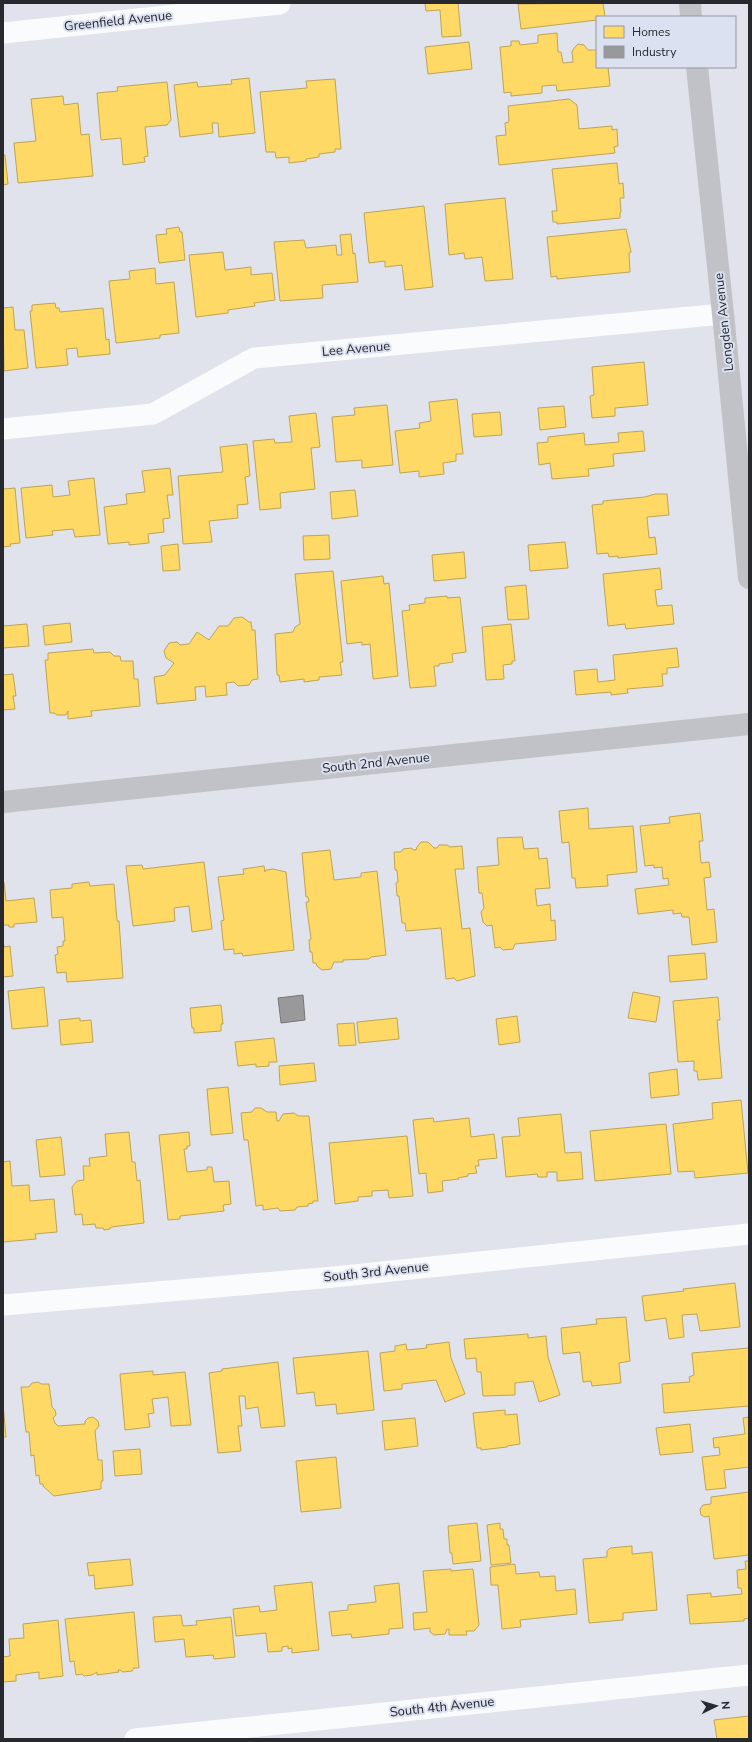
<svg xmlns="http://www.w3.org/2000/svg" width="752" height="1742" font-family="'Nunito Sans',sans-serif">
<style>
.homes{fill:#ffd966;stroke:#bea455}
.industry{fill:#999;stroke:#777779}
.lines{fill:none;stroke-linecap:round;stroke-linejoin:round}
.street{stroke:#fafbfc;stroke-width:21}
.secondary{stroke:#c1c2c7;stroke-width:22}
.labels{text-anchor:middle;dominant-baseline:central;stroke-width:4;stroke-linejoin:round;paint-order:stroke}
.street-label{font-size:13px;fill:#27292e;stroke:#dbe1f0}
</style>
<rect width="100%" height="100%" fill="#e0e3eb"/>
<g class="homes">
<polygon points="425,3 458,3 461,36 442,37 440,10 426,11"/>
<polygon points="603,3 605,17 597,17 597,20 521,29 518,4"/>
<polygon points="557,33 558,52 561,52 563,63 573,62 572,52 574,48 578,44 584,45 588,50 597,50 597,67 608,67 610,86 557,91 556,85 542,86 542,93 511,96 511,92 504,93 500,47 511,46 511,41 519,41 520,45 538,43 538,35"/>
<polygon points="469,42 472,69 428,74 425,47"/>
<polygon points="249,78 255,133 219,137 218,123 212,123 213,133 180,137 174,85 197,82 198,87 232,84 231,80"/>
<polygon points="335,79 341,149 335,149 335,152 319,154 319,157 306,159 306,161 289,163 289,157 276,158 275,152 266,152 260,92 307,88 306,81"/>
<polygon points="167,82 171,120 167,125 145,127 148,156 144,157 145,162 123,165 121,138 101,140 97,93 118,91 117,87"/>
<polygon points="63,96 64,105 78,103 81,135 89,134 93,176 18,183 14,143 36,141 31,99"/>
<polygon points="569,99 577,105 579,129 612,126 612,130 617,129 618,146 614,147 615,153 499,165 496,136 506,135 505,123 509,122 508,106"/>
<polygon points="3,155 5,155 8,184 3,185"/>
<polygon points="617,163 619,184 623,183 624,198 620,198 621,212 620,213 620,218 557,224 557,222 553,222 552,211 557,211 552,169"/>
<polygon points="505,198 513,279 485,281 482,257 465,259 464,253 449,255 445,204"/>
<polygon points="424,206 433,287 405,290 402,265 385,267 385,261 369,263 364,213"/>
<polygon points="179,227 180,232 182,232 185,260 159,263 156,235 167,234 166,229"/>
<polygon points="626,229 631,252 629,253 630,272 557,279 557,276 551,277 547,237"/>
<polygon points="351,234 353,254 355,253 358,282 322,285 323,298 280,301 274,242 304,240 306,248 336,245 337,255 342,255 340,235"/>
<polygon points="223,252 225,270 251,267 251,275 272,273 275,300 254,303 255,306 228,310 228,313 196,317 189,255"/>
<polygon points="155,268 156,284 174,282 179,333 160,335 160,338 116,343 109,281 130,279 129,271"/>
<polygon points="55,303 56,308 59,308 60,312 103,308 106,340 109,339 110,354 78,357 77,348 66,349 68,365 36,368 30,311 32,311 32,305"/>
<polygon points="13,307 15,330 24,330 28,368 4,371 3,308"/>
<polygon points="644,362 648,405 615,408 615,416 592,418 590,396 594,395 592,367"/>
<polygon points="457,399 463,454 456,454 456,461 443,463 444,474 419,477 419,471 400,473 395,431 420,428 419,423 431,421 429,402"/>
<polygon points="387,405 393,465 362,468 362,460 336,462 332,417 355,415 354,408"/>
<polygon points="564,406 566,427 540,430 538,408"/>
<polygon points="500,412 502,435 474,437 472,414"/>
<polygon points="316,413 320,447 311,448 315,489 280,493 281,508 260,510 253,441 274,439 275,443 292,442 289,416"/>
<polygon points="643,431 645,451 613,454 614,466 588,469 589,476 552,479 550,463 539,465 537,443 548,442 548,437 584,433 585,445 619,442 618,433"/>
<polygon points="247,444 250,476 245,477 248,504 237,505 238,518 209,521 212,542 183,544 178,476 223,472 220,447"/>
<polygon points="170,468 173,495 167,495 170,518 163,519 164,532 148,534 149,543 129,545 129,542 108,544 104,507 127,504 126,494 145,492 142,471"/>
<polygon points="94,478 100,535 75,537 73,529 52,531 53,535 26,538 21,488 52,485 53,497 70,495 68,481"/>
<polygon points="15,488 20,543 10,544 11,546 3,547 3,489"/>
<polygon points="355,490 358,516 332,519 330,492"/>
<polygon points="655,494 667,494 669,515 647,517 649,538 655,537 657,554 618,558 618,556 609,557 608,553 597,554 592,505 603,504 603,501 645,497"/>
<polygon points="329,535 330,559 304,560 303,536"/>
<polygon points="565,542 568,568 530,571 528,545"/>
<polygon points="178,544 180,570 163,571 161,546"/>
<polygon points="464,552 466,578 434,581 432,555"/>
<polygon points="660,568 662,589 655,590 657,606 672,605 674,624 626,629 625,624 608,626 603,574"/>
<polygon points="333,571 343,662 340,662 342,675 319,677 319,680 304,682 304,679 280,682 279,675 277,675 275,634 293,632 295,627 300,624 295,574"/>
<polygon points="383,576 384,584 389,583 398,676 373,679 370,644 362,645 362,642 347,644 341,581"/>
<polygon points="526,585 529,619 508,620 505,587"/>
<polygon points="447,596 447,598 460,597 466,652 452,654 453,662 439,664 439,666 434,666 436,686 410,688 402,611 410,610 409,605 425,603 425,598"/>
<polygon points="242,617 249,622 251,622 252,630 255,630 258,679 252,680 249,685 238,686 234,682 226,683 227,695 206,697 205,686 195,687 196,700 157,704 154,677 165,675 174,663 166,658 164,651 169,643 177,642 180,645 189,644 197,632 209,640 219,626 228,626 234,618"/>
<polygon points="70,623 72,642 45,645 43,626"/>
<polygon points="27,624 29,646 3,648 3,626"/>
<polygon points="511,624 515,661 512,661 512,664 503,665 504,679 486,680 482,627"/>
<polygon points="677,648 679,667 667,668 667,674 662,674 663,686 627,689 628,693 611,695 611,692 576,695 574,671 597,669 598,682 615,680 613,655"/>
<polygon points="93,649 94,653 110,652 114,656 120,656 121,661 133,661 134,679 138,679 140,706 91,711 92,716 68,719 68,711 66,715 57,715 54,713 50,713 45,660 48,660 48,653"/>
<polygon points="13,674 16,696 13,696 15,709 3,710 3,675"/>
<polygon points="588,808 589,829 633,826 637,872 607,875 608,886 576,888 575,878 572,878 569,842 562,843 559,811"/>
<polygon points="700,813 703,841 699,841 701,863 709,862 711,877 704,878 707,910 714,909 717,942 692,945 689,917 682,917 681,913 673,914 673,910 638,914 635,889 669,885 668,878 663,879 662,867 654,868 654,865 645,866 640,826 670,823 669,817"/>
<polygon points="522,837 524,849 538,848 539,859 547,858 550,888 535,889 537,906 550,904 551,921 555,920 556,940 515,944 513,949 503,950 500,947 495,948 492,925 487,926 483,922 481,912 484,908 482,893 479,893 477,867 499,865 497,838"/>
<polygon points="421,842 428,842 434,848 437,848 439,845 447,845 450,847 462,846 464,869 455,869 462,929 470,928 475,976 457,981 454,978 446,979 441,928 406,931 405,923 402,923 399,896 397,896 396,883 398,882 397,870 395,870 394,852 401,852 403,849 411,848 414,850 416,850 417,847"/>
<polygon points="330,850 334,880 361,877 361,873 377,871 386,955 371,957 369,959 343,960 343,962 334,962 331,969 322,970 317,966 316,963 313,963 312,952 310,952 309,940 311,939 306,902 309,902 308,897 306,897 302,853"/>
<polygon points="204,862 212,929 192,932 189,906 174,908 175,921 133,926 126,866 142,865 143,869"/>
<polygon points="264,866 265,872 266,870 273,869 286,872 294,950 243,956 242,953 234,954 234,949 224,950 221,921 224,920 218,877 244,874 243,869"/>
<polygon points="3,882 4,882 6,901 34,898 37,922 14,924 14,927 9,927 9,925 3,925"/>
<polygon points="89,882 90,886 114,884 117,921 119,921 123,978 67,982 66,972 57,973 55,955 58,954 57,947 63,946 63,941 65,941 63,917 52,918 50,890 72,888 72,884"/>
<polygon points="3,939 4,947 10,946 13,976 3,977"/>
<polygon points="705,953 707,979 670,982 668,956"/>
<polygon points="44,987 48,1026 12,1029 8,991"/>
<polygon points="633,992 660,997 656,1022 628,1018"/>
<polygon points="718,997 720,1020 717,1020 722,1078 698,1080 697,1071 694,1071 694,1061 678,1062 673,1001"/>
<polygon points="221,1005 223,1024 221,1024 221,1031 194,1033 194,1028 192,1028 190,1008"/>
<polygon points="517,1016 520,1042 499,1045 496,1019"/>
<polygon points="80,1018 80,1021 91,1020 93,1042 61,1045 59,1020"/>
<polygon points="397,1018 399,1039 359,1043 357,1022"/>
<polygon points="354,1023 356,1045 339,1046 337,1024"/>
<polygon points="274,1038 277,1062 269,1062 269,1066 256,1067 256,1064 238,1066 235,1042"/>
<polygon points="314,1063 316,1081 280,1085 279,1066"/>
<polygon points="677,1069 679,1095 651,1098 649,1073"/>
<polygon points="228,1087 233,1133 211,1135 207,1089"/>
<polygon points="741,1100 748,1173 695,1178 694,1171 678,1172 673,1124 713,1119 712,1103"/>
<polygon points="255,1108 261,1108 267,1112 276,1112 277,1121 279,1121 283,1114 294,1113 298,1116 309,1116 318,1201 313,1201 313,1203 308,1204 308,1206 297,1207 295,1210 280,1211 278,1208 263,1210 263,1205 256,1206 248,1140 244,1140 241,1113 252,1112"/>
<polygon points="561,1114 565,1153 581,1152 583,1179 557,1181 557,1172 547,1172 547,1177 538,1177 537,1174 506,1177 502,1137 520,1136 518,1118"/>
<polygon points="433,1118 434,1122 469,1118 471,1137 494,1134 497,1158 478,1160 479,1166 475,1166 477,1173 468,1174 468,1176 458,1178 459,1179 442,1181 443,1191 428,1193 426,1173 419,1174 413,1120"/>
<polygon points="666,1124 671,1174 595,1181 590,1131"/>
<polygon points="129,1132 132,1162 135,1162 137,1181 140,1180 144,1223 111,1227 110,1229 104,1230 103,1228 96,1228 95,1224 83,1225 82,1214 75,1215 72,1187 77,1181 84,1180 83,1166 90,1166 89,1158 107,1156 105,1134"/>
<polygon points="189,1132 190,1146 187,1146 187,1149 184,1149 187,1172 207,1170 207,1167 212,1167 214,1182 229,1181 231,1204 223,1205 224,1211 180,1216 180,1219 168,1220 159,1135"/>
<polygon points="407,1136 413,1196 389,1198 388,1190 372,1191 372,1196 358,1197 358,1201 335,1204 329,1143"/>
<polygon points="61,1137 65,1175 40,1177 36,1140"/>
<polygon points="10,1161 12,1186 29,1185 30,1201 54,1199 57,1232 35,1234 36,1239 3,1242 3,1162"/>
<polygon points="735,1283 740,1327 700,1331 697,1314 682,1315 684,1337 669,1339 666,1318 645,1321 642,1296 684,1291 683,1289"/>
<polygon points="626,1317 630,1361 619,1363 621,1383 592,1386 591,1381 583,1382 580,1352 563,1354 561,1328 597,1324 596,1319"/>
<polygon points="528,1334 528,1338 546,1336 548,1357 560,1395 539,1402 533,1381 515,1383 515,1395 483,1396 481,1372 477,1372 476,1358 466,1359 464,1339"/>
<polygon points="449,1342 451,1358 465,1394 445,1402 436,1380 402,1384 402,1389 384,1391 380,1353 395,1351 395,1346 406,1344 407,1350 427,1348 426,1345"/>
<polygon points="749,1348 749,1406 664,1413 662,1384 690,1382 689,1377 694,1375 692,1353"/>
<polygon points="368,1351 374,1410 337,1414 336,1404 316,1406 314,1392 297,1394 293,1358"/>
<polygon points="278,1362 285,1426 261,1428 258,1407 246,1409 245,1396 239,1396 242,1426 238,1426 241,1451 218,1453 209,1373 222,1371 222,1369"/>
<polygon points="153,1371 153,1375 185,1372 191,1425 171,1426 168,1397 152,1399 154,1413 148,1414 150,1427 125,1430 120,1374"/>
<polygon points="38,1382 41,1384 49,1384 52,1407 55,1410 56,1415 53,1418 55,1423 58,1426 85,1424 85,1421 88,1418 93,1417 98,1421 99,1426 95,1431 98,1460 102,1460 103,1481 101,1481 101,1489 54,1496 43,1486 43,1484 40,1484 39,1475 36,1476 34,1455 31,1456 29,1432 26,1432 21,1387 29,1387 32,1383"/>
<polygon points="3,1404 6,1437 3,1437"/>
<polygon points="505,1410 505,1415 517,1414 520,1444 507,1446 507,1447 481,1450 481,1448 477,1448 473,1413"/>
<polygon points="749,1417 749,1467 724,1470 726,1488 706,1490 702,1457 720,1455 719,1447 714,1448 713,1438 745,1434 743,1418"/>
<polygon points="415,1418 418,1446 385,1450 382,1421"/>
<polygon points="690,1424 693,1452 660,1455 656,1428"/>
<polygon points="140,1449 142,1474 115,1476 113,1451"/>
<polygon points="336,1457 341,1508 301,1512 296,1461"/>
<polygon points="749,1492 749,1555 714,1559 709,1516 705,1517 701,1515 700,1509 703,1505 711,1504 711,1497"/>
<polygon points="477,1523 481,1561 453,1564 452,1553 450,1553 448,1526"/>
<polygon points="500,1523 500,1529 503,1529 504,1539 507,1539 507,1545 509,1545 511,1563 491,1565 487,1525"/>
<polygon points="632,1546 632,1554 652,1552 657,1610 623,1613 623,1620 589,1623 583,1559 607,1557 607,1551 610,1548"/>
<polygon points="130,1559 133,1585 95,1589 94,1575 89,1576 87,1563"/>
<polygon points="745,1561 749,1561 749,1618 744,1619 744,1621 690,1624 687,1595 711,1593 711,1597 742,1594 741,1588 738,1588 737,1570 746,1569"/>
<polygon points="515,1564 516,1574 539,1572 540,1577 555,1576 556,1591 575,1589 577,1614 520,1620 521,1627 502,1629 498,1585 491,1585 490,1567"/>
<polygon points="451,1569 451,1571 473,1569 479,1625 474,1631 466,1631 467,1635 449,1635 449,1629 447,1629 445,1634 434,1635 430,1632 430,1628 414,1630 413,1613 427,1612 423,1571"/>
<polygon points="312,1582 319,1650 292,1653 292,1648 288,1649 288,1646 282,1647 282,1651 268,1652 266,1633 236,1636 233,1609 259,1606 260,1612 277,1610 274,1586"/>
<polygon points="399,1583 403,1628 389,1629 389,1634 352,1638 351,1634 332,1636 329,1612 348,1610 348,1605 376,1602 374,1586"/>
<polygon points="134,1612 139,1668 134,1668 132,1671 123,1672 120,1670 118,1670 119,1672 97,1675 97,1672 92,1675 84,1676 82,1674 76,1675 74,1661 70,1662 65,1619"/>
<polygon points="181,1615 183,1626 197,1625 196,1621 231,1617 235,1657 214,1659 213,1655 186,1657 184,1639 155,1642 153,1617"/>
<polygon points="58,1620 63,1676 39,1679 39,1672 16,1675 16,1681 3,1682 3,1657 10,1656 9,1639 24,1638 23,1624"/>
<polygon points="749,1716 749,1739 717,1739 714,1720"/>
</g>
<polygon class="industry" points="303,995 305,1020 281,1023 278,998"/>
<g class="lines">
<g class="street">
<polyline points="3,33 280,4"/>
<polyline points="3,429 153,414 254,358 723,314"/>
<polyline points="3,1305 334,1277 749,1234"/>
<polyline points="135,1739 749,1675"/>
</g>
<g class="secondary">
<polyline points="690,3 691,17"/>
<polyline points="697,67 723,314 749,578"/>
<polyline points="3,802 749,724"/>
</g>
</g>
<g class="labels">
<g class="street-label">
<text transform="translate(118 21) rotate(-6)">Greenfield Avenue</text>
<text transform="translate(724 322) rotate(-96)">Longden Avenue</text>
<text transform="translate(356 349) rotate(-5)">Lee Avenue</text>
<text transform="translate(376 763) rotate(-6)">South 2nd Avenue</text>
<text transform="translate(376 1272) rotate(-6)">South 3rd Avenue</text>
<text transform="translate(442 1707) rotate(-6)">South 4th Avenue</text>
</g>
</g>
<rect width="752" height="1742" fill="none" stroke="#27292e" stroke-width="8"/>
<rect x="596" y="16" width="140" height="52" fill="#dbe1f0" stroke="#9397a2"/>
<rect x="604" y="26" width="20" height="12" fill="#ffd966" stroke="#9397a2"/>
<text x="632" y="36" font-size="12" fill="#27292e">Homes</text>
<rect x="604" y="46" width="20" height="12" fill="#999999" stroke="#9397a2"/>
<text x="632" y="56" font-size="12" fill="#27292e">Industry</text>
<g transform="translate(716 1706) rotate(85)" stroke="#dbe1f0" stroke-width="3" paint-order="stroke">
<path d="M0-3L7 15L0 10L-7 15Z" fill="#27292e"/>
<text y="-6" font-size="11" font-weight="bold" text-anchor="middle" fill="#27292e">N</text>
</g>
</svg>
